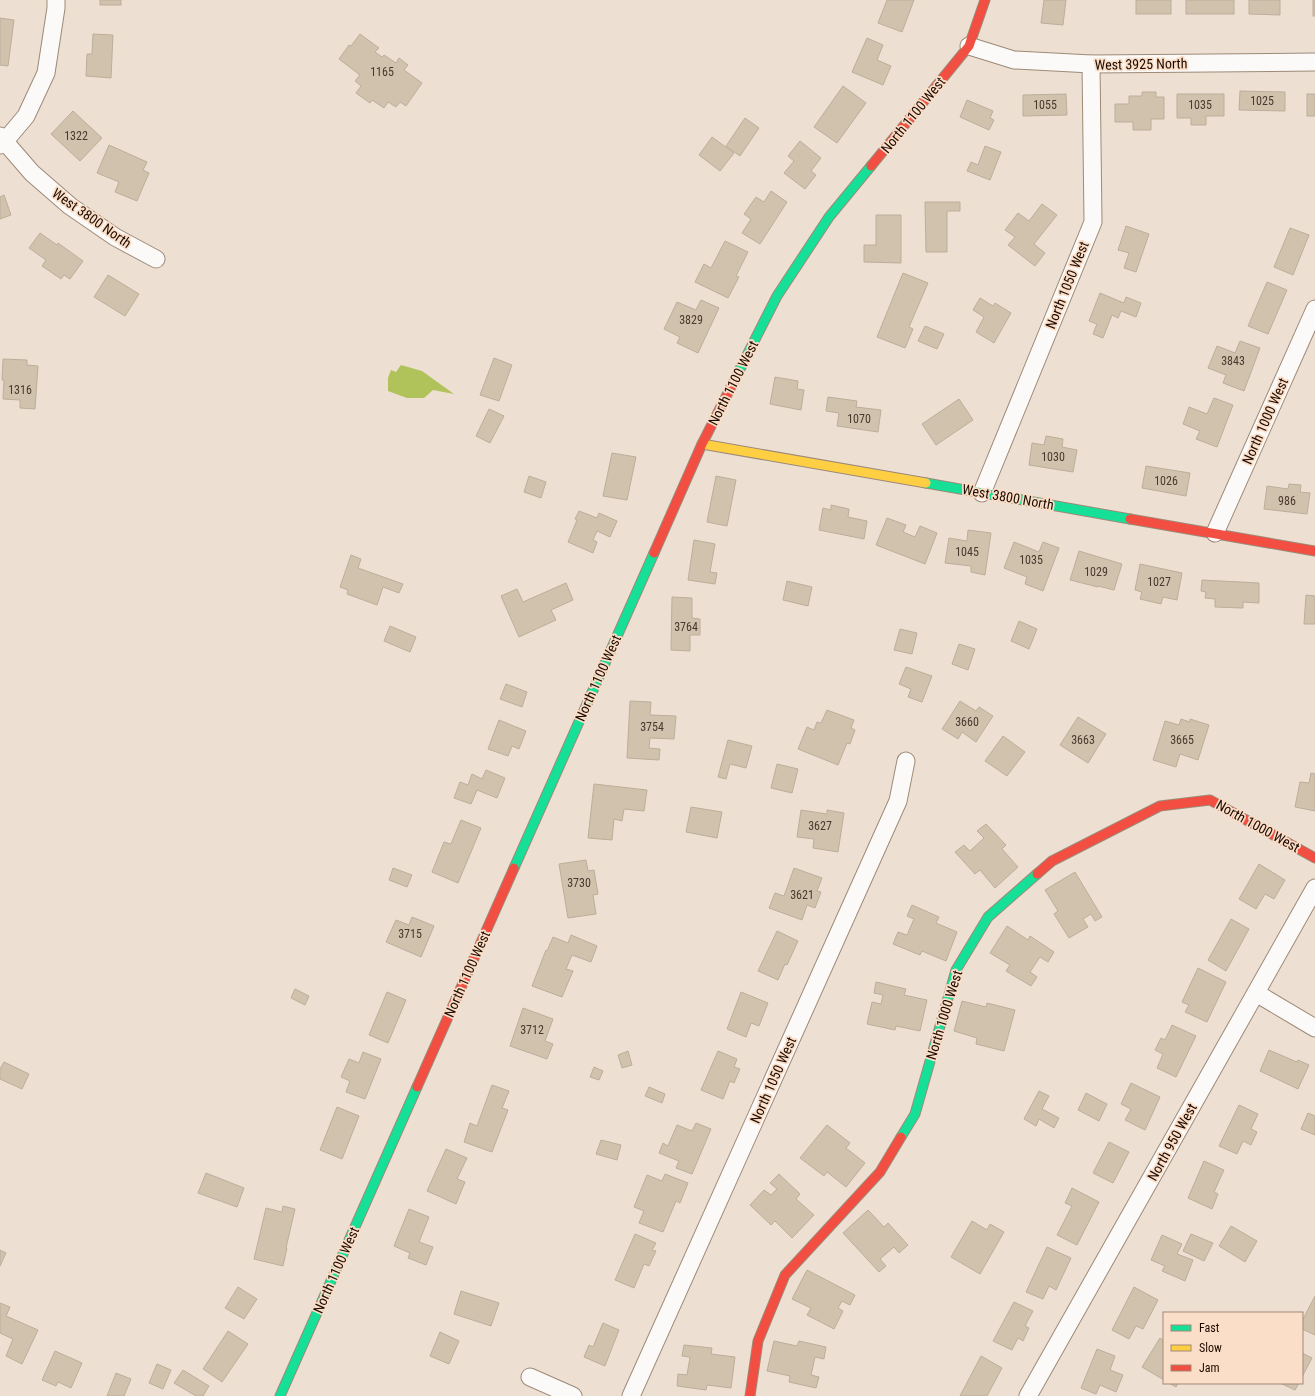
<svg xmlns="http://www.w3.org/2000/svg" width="1315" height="1396" font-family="'Roboto Condensed',sans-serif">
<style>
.water{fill:#b0c25a}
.building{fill:#d1c2ae;stroke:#bcae99}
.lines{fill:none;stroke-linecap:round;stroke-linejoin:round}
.street-casing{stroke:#9d8a77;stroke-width:19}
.fast-casing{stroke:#9d8a77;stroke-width:11}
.slow-casing{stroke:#9d8a77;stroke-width:11}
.jam-casing{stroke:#9d8a77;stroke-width:11}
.street{stroke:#fcfaf8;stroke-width:17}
.fast{stroke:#16e098;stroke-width:9}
.slow{stroke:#ffcf43;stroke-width:9}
.jam{stroke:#f24e42;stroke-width:9}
.labels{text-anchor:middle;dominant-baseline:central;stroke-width:3.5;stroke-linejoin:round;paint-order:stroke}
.number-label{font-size:12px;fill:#49382c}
.street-label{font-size:14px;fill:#1c0a00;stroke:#fadec7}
</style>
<rect width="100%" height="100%" fill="#eedfd3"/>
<polygon class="water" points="401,365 422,371 454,394 433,390 424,398 407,398 388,391 388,378 391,370 396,372"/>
<g class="building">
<rect x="100" y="0" width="21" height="5"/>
<polygon points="887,0 914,0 902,32 878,23"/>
<polygon points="1044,0 1066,0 1063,25 1041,23"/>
<rect x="1136" y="0" width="35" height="14"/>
<rect x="1186" y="0" width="48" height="14"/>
<polygon points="1249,0 1280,0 1280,15 1249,14"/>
<rect x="1313" y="0" width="2" height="16"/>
<polygon points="0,18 14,20 8,66 0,65"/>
<polygon points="93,34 113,35 111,78 86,76 87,54 92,54"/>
<polygon points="360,34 379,48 375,52 382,57 384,55 396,63 399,58 408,65 404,70 422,83 406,106 400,102 396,107 388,102 384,108 372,100 370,103 356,93 361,86 355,81 360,75 339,59 349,45 351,46"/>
<polygon points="867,38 883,45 877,60 891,66 883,85 852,72"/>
<polygon points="843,86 866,103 837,143 814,127"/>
<polygon points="1240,91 1285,92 1285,111 1239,110"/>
<polygon points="1142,92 1156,92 1156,97 1164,97 1164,119 1151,119 1151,130 1133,130 1133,122 1115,122 1115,104 1129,104 1129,96 1142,96"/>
<polygon points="1066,94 1067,115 1023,116 1023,95"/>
<polygon points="1177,94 1224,94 1224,116 1206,116 1206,125 1191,125 1191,118 1177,118"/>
<rect x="1307" y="94" width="8" height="22"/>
<polygon points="967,100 993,111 990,118 994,120 989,130 960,117"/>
<polygon points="73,111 102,138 80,161 51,134"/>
<polygon points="745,118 759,128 740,156 726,146"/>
<polygon points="712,137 734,153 720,171 699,155"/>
<polygon points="800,141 821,158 811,171 816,175 805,189 784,173 794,161 788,156"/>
<polygon points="109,145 147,162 143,170 149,173 137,201 115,192 119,182 97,173"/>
<polygon points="985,146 1001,152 990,180 967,171 971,162 978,165"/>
<polygon points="771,191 787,202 760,244 742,233 751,219 744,214 756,197 764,202"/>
<polygon points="4,195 11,215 0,219 0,197"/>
<polygon points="925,202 960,202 960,211 947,211 947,252 926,252"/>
<polygon points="1042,204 1057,215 1034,244 1045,253 1035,266 1008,245 1015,237 1005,230 1018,213 1029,221"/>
<polygon points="876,215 901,215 901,263 864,262 864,245 876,245"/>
<polygon points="1126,226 1149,234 1136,272 1124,268 1129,253 1118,250"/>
<polygon points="1290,228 1309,235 1293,275 1274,267"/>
<polygon points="40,233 57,245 58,243 83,261 70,279 64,275 61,279 42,266 46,260 29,248"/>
<polygon points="725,241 748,252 736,276 739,277 728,298 695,282 704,264 711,268"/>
<polygon points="903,273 928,283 909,327 913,329 905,348 877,337"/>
<polygon points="108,275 139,294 125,316 94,297"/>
<polygon points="1267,282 1287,290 1268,334 1248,326"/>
<polygon points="1100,293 1124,303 1126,297 1141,303 1136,317 1121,311 1118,318 1112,315 1103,338 1093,334 1097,324 1089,321"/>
<polygon points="980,298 993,306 995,303 1011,313 994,343 976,332 984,317 973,310"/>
<polygon points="701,300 719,308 698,353 677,343 680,337 664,329 677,302 696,310"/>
<polygon points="925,326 944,334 937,349 918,341"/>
<polygon points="1240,341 1260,348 1244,391 1223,383 1226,375 1208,368 1217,346 1235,353"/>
<polygon points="494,358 512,365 499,401 480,395"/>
<polygon points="3,359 27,360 27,365 38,366 35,409 20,408 20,400 3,399 4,380 2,380"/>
<polygon points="775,377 798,381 797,389 804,390 801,410 770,404"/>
<polygon points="828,397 857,401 856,407 881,410 878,432 837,426 839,413 826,411"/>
<polygon points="1214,398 1233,405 1217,447 1196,439 1200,431 1183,424 1189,407 1207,414"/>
<polygon points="959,399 973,420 936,445 922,424"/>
<polygon points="489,409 504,416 490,443 476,436"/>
<polygon points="1046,436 1063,439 1062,447 1077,450 1073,472 1029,465 1032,443 1044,445"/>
<polygon points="612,453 636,457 627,500 603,496"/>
<polygon points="1146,466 1190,473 1186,496 1142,488"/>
<polygon points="529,476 546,482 541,498 524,492"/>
<polygon points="716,476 736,480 727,526 707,522"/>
<polygon points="1289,484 1301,485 1300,492 1310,493 1307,514 1264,509 1267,486 1288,489"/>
<polygon points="831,505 849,509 848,517 867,521 864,539 819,530 823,508 831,510"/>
<polygon points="579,511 597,518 599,513 617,521 610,537 597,531 593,540 597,542 593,553 568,542 577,520 575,519"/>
<polygon points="887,518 906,525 903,532 915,537 920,526 937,533 925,564 876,545"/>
<polygon points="968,530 991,533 985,575 971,572 971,566 945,563 949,538 967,541"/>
<polygon points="694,540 715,544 710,572 717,573 715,584 688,580"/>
<polygon points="1014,542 1039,552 1043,542 1059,548 1043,591 1025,584 1027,577 1004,568"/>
<polygon points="1079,551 1122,564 1114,590 1098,586 1098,587 1070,580"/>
<polygon points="351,555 361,559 358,568 403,584 399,593 383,587 377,605 347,594 348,590 340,587"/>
<polygon points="1140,564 1182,573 1177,600 1163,597 1161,604 1140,599 1142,592 1135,590"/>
<polygon points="1202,580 1259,583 1259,603 1243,602 1243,608 1215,607 1215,599 1205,598 1206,592 1201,591"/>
<polygon points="787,581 812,587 808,606 783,600"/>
<polygon points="566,583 573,600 551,610 556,620 519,637 501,596 517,589 523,602"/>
<polygon points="1306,595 1315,596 1315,624 1304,624"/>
<polygon points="672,597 692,598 692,618 700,619 700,635 690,635 690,651 671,650"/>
<polygon points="1019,621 1037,629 1029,649 1011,641"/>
<polygon points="390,626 416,637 410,652 384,641"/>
<polygon points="900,629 917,633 912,654 894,650"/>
<polygon points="959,644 975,649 968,670 952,664"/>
<polygon points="906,667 932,676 922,702 908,697 911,689 899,684"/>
<polygon points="506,684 527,692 522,707 500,699"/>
<polygon points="630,701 651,702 650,715 676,716 674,739 650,738 649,748 660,749 659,760 627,758"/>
<polygon points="960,701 976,711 979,707 993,716 976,742 962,732 958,739 942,729"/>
<polygon points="827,710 854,720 851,728 855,730 850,744 847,743 838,765 798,749 807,727 814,730 817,722 821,723"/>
<polygon points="1078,717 1106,734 1088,763 1060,745"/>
<polygon points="1181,719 1190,722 1190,719 1209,725 1198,760 1180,754 1176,767 1153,760 1165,721 1179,725"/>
<polygon points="499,720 526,731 519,749 512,746 508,756 488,749"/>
<polygon points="1003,736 1025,752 1007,776 985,761"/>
<polygon points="728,740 752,746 746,768 730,764 726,779 718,777"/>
<polygon points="777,764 798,769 792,793 771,788"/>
<polygon points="486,770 505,778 497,798 477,790 471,804 454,798 460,782 468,785 472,774 482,779"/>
<polygon points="1311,773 1315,774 1315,811 1295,807 1300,782 1309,783"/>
<polygon points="594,784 647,790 644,811 624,809 622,821 614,819 612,840 588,838"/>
<polygon points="691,807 722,812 717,838 686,832"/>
<polygon points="801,810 827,814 827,810 844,813 838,852 813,848 814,839 797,837"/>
<polygon points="461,820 481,828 458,883 432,872 444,842 451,844"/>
<polygon points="986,824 1006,845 1002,849 1018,867 995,888 980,870 975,874 955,852 964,845 970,851 984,838 977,831"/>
<polygon points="586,860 588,871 594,870 598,894 593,895 596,914 568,918 559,864"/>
<polygon points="1259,864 1285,880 1274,899 1265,894 1256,909 1239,899"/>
<polygon points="393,868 412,875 407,887 389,880"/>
<polygon points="794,868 822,878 817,891 821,892 815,908 807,905 802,920 769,908 775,893 784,896"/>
<polygon points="1075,872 1102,917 1095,921 1091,914 1083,919 1088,927 1069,938 1054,914 1058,911 1045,890"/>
<polygon points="912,905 939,917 936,923 957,932 946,961 922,951 920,955 893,944 898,932 907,935 914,919 907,916"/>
<polygon points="412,917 434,926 421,957 386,942 396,920 409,925"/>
<polygon points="1231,919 1249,929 1226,971 1208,960"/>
<polygon points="1007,926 1028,940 1030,936 1054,952 1048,962 1040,957 1030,972 1037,977 1031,986 1006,971 1010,965 990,953"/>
<polygon points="777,931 798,941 787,965 785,964 778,980 758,971"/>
<polygon points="571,935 597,946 591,962 572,955 566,969 573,971 562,997 532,986 546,950 547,951 553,937 568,943"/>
<polygon points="1198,968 1226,982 1207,1022 1185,1012 1189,1005 1182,1002"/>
<polygon points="876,982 906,989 904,995 927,1000 920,1031 896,1026 895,1030 867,1024 872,1002 881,1004 883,995 874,993"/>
<polygon points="295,989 309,996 305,1005 291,998"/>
<polygon points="387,992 406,1000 388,1043 369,1035"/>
<polygon points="741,992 768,1003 759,1026 751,1023 746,1037 727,1029"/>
<polygon points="962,1001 986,1007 987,1003 1015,1010 1004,1051 976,1044 977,1038 954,1031"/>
<polygon points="523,1008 553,1019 545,1041 553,1044 547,1059 510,1046"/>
<polygon points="1172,1025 1196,1036 1176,1077 1157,1068 1163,1054 1155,1050 1161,1038 1165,1040"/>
<polygon points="1269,1050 1297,1062 1298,1060 1309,1065 1298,1089 1260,1071"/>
<polygon points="628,1051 632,1065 622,1068 618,1055"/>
<polygon points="718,1051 737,1059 734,1067 740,1069 734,1083 730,1081 723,1099 701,1090"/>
<polygon points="363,1052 381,1059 365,1099 346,1092 350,1081 341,1077 349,1059 359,1063"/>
<polygon points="4,1062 29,1074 22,1089 0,1079 0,1069"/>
<polygon points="594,1067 603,1071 599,1080 590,1077"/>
<polygon points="1131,1083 1160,1097 1145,1130 1125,1120 1131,1109 1121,1104"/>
<polygon points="492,1085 509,1091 502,1108 508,1110 492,1152 464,1142 470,1123 477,1126"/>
<polygon points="649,1087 665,1094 662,1103 645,1096"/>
<polygon points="1039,1091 1049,1096 1042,1109 1059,1118 1054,1128 1039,1119 1036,1126 1024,1119"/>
<polygon points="1086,1093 1107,1104 1099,1121 1078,1110"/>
<polygon points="1239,1105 1258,1114 1251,1129 1257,1132 1251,1145 1243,1141 1237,1154 1219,1146"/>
<polygon points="337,1107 359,1116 342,1159 320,1150"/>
<polygon points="1308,1113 1315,1116 1315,1135 1301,1129"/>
<polygon points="696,1123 711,1129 692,1174 676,1168 679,1161 659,1153 663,1143 668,1146 677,1125 692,1131"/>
<polygon points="827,1125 850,1143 846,1148 865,1163 846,1187 827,1172 824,1176 800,1158"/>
<polygon points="601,1140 621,1145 617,1160 596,1154"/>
<polygon points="1109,1142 1129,1152 1113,1183 1093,1173"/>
<polygon points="446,1149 467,1158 457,1179 465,1182 456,1204 427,1191"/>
<polygon points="1204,1161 1224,1170 1214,1192 1218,1194 1212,1209 1188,1198"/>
<polygon points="206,1173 244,1188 237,1207 198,1193"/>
<polygon points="665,1174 688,1183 680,1203 676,1201 663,1232 639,1223 644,1211 634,1207 647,1175 662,1181"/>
<polygon points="779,1174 800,1194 796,1199 814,1215 792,1238 775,1221 771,1225 750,1205 764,1190 771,1195 777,1189 770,1183"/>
<polygon points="1072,1188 1099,1202 1077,1245 1057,1235 1072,1206 1065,1203"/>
<polygon points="283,1206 295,1209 286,1248 287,1248 283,1266 254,1259 266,1208 282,1212"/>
<polygon points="409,1209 429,1217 419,1242 433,1247 426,1265 408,1258 410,1253 394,1246"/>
<polygon points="868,1210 884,1227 888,1223 908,1245 899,1253 894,1247 880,1259 886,1266 879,1272 843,1233"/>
<polygon points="972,1221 987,1230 990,1224 1004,1232 980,1274 951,1257"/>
<polygon points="1231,1226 1257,1241 1245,1262 1219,1246"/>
<polygon points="635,1234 656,1243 652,1250 656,1251 649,1266 644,1264 634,1288 615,1280"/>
<polygon points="1191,1234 1213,1243 1204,1261 1183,1251"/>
<polygon points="1162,1235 1182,1244 1177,1254 1193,1260 1185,1281 1162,1271 1165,1266 1151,1260"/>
<polygon points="1047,1247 1071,1258 1056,1290 1049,1286 1043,1299 1026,1292"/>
<polygon points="0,1250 6,1253 0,1266"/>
<polygon points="807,1270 855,1295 850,1305 842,1301 838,1308 843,1311 834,1329 807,1315 811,1308 792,1299"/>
<polygon points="238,1287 257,1299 244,1319 225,1308"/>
<polygon points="1134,1287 1158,1300 1143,1329 1136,1326 1129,1339 1112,1330"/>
<polygon points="461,1291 499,1303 491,1326 454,1314"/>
<polygon points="1315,1296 1315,1335 1302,1329 1302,1321"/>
<polygon points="1014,1302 1033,1311 1025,1326 1029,1328 1023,1341 1018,1338 1012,1350 993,1341"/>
<polygon points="0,1303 10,1307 6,1316 38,1330 22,1364 6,1356 13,1339 0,1333"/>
<polygon points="603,1323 619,1330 605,1366 584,1357 589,1345 593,1347"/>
<polygon points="228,1331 248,1344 222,1382 203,1369"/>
<polygon points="440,1332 459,1341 449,1364 430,1356"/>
<polygon points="1160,1338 1164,1341 1164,1380 1142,1367"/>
<polygon points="774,1341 797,1346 799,1341 826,1347 824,1359 815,1357 811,1375 819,1377 816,1388 789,1382 790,1376 767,1371"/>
<polygon points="684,1345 712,1348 711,1354 735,1357 731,1388 707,1385 706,1390 677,1386 678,1374 687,1375 690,1357 682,1356"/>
<polygon points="1097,1349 1115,1356 1110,1370 1123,1375 1116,1392 1100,1385 1096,1394 1081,1388"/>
<polygon points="55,1351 82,1363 71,1388 58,1382 56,1386 42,1380"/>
<polygon points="1302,1353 1312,1358 1302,1377"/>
<polygon points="981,1356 1002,1368 987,1396 960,1396"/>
<polygon points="157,1364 171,1370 163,1389 149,1383"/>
<polygon points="183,1370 209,1386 203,1396 196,1396 174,1383"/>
<polygon points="116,1373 131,1379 124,1396 107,1396"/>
<polygon points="1169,1383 1178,1383 1176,1387"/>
<polygon points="1280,1383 1299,1383 1295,1390"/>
</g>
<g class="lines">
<g class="street-casing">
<g id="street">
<polyline points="969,46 1014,60 1091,64 1315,62"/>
<polyline points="0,136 32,173 70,206 115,237 156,259"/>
<polyline points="0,145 5,141 26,116 46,73 56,8 56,0"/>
<polyline points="982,493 1093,222 1091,64"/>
<polyline points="1215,533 1315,309"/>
<polyline points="1256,993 1315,1028"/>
<polyline points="530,1377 573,1396"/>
<polyline points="631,1396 898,801 906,761"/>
<polyline points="1028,1396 1315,888"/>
</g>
</g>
<g class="fast-casing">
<g id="fast">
<polyline points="738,373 777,296 829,217 871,166"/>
<polyline points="926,483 1130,519"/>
<polyline points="514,868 654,553"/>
<polyline points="901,1137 915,1114 956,970 988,917 1037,874"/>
<polyline points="280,1396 417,1087"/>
</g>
</g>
<g class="slow-casing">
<polyline id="slow" points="702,444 926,483"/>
</g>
<g class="jam-casing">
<g id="jam">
<polyline points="871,166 969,46 985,0"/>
<polyline points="1130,519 1315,551"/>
<polyline points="654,553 702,444 738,373"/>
<polyline points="1037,874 1052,861 1160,806 1210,800 1315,858"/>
<polyline points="417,1087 514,868"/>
<polyline points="750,1396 758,1341 785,1275 880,1172 901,1137"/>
</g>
</g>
<use href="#street" class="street"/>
<use href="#fast" class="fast"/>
<use href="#slow" class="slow"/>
<use href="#jam" class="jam"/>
</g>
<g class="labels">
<g class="number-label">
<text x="382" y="72">1165</text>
<text x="1262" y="101">1025</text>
<text x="1045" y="105">1055</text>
<text x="1200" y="105">1035</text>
<text x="76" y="136">1322</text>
<text x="691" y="320">3829</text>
<text x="1233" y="361">3843</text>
<text x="20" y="390">1316</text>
<text x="859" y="419">1070</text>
<text x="1053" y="457">1030</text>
<text x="1166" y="481">1026</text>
<text x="1287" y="501">986</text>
<text x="967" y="552">1045</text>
<text x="1031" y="560">1035</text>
<text x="1096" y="572">1029</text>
<text x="1159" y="582">1027</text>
<text x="686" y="627">3764</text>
<text x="967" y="722">3660</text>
<text x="652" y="727">3754</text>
<text x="1083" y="740">3663</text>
<text x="1182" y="740">3665</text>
<text x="820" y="826">3627</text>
<text x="579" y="883">3730</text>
<text x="802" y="895">3621</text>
<text x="410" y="934">3715</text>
<text x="532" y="1030">3712</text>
</g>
<g class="street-label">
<text transform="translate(1141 64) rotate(-1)">West 3925 North</text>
<text transform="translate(913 115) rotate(-51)">North 1100 West</text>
<text transform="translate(92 218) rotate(35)">West 3800 North</text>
<text transform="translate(1067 285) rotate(-68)">North 1050 West</text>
<text transform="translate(733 383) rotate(-63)">North 1100 West</text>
<text transform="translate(1265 421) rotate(-66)">North 1000 West</text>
<text transform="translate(1008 497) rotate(10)">West 3800 North</text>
<text transform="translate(598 678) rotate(-66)">North 1100 West</text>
<text transform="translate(1258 826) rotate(29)">North 1000 West</text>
<text transform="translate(467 974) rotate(-66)">North 1100 West</text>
<text transform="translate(944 1015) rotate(-73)">North 1000 West</text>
<text transform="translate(773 1080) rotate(-66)">North 1050 West</text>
<text transform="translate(1172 1142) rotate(-61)">North 950 West</text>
<text transform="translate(336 1270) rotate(-66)">North 1100 West</text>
</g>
</g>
<rect x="1163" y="1312" width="140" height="72" fill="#fadec7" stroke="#a18977"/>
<rect x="1171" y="1325" width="20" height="6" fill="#16e098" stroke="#a18977"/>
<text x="1199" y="1332" font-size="12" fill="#1c0a00">Fast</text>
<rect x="1171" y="1345" width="20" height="6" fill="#ffcf43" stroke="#a18977"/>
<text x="1199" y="1352" font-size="12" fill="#1c0a00">Slow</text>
<rect x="1171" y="1365" width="20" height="6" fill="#f24e42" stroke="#a18977"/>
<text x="1199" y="1372" font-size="12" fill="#1c0a00">Jam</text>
</svg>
